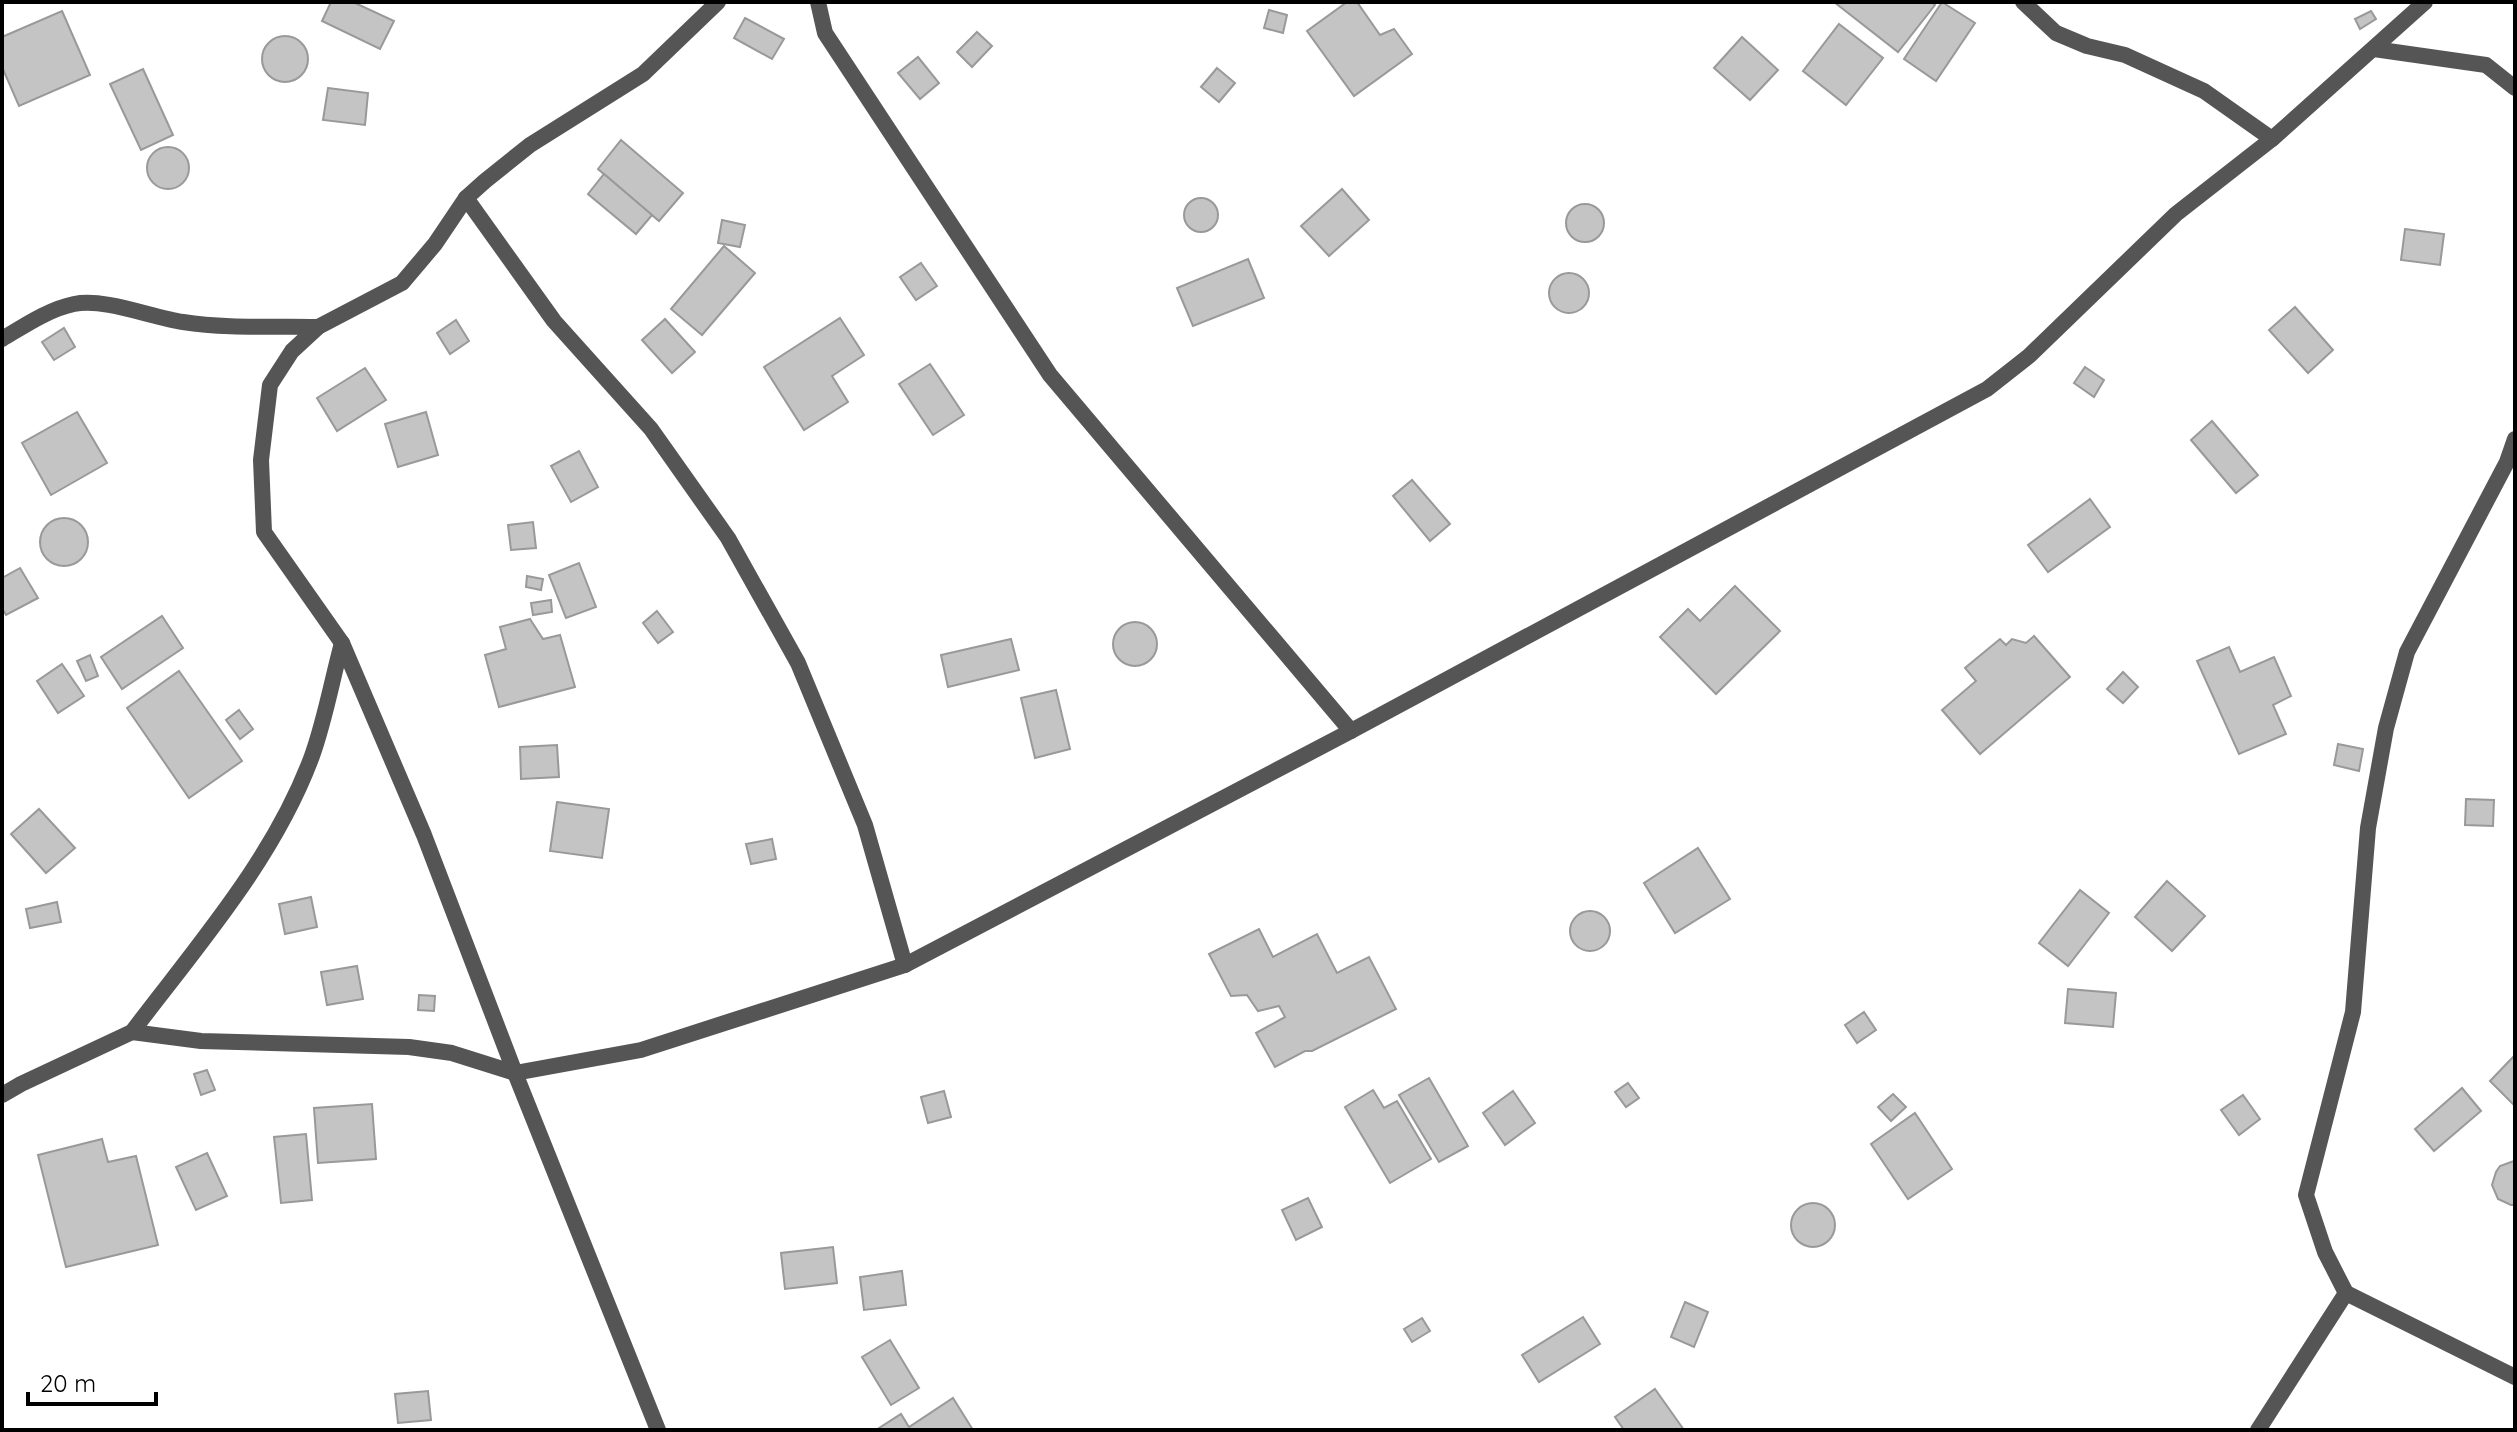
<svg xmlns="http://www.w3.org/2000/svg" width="2517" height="1432" font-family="Quicksand,sans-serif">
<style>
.building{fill:#c4c4c4;stroke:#999;stroke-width:2}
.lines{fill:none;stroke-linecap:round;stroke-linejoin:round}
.minor{stroke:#555;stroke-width:16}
</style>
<rect width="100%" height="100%" fill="#fff"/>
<g class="building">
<polygon points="331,2 353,2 394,21 380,49 322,21"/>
<polygon points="1347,2 1357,2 1380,35 1394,29 1412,54 1354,96 1307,31"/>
<polygon points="1834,2 1931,2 1935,5 1898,52"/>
<polygon points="1942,2 1975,23 1936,81 1904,59"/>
<polygon points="1269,10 1287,15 1283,33 1264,28"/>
<polygon points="62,11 90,75 19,106 2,67 2,37"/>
<polygon points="2371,11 2376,19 2360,29 2355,19"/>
<polygon points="745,18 784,39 772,59 734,38"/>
<polygon points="1839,24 1883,58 1846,105 1803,71"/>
<polygon points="977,32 992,46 972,67 957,52"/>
<circle cx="285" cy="59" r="23"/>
<polygon points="1742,37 1778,70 1750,100 1714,68"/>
<polygon points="918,57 939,83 920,99 898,73"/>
<polygon points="1217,68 1235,83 1219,102 1201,87"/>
<polygon points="143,69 173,135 141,150 110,84"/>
<polygon points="328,88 368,93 365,125 323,120"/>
<polygon points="621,140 683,193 659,221 598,169"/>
<circle cx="168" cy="168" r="21"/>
<polygon points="604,174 652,215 636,234 588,194"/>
<polygon points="1342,189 1369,220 1329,256 1301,226"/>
<circle cx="1201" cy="215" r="17"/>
<circle cx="1585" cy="223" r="19"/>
<polygon points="722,220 745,225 740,247 718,243"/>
<polygon points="2405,229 2444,234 2440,265 2401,260"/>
<polygon points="724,246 755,273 702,335 671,309"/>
<polygon points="1248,259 1264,298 1193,326 1177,288"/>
<polygon points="921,263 937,286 916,300 900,277"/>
<circle cx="1569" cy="293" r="20"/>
<polygon points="2295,307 2333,350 2308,373 2269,330"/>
<polygon points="840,318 864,355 832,376 848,402 804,430 764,367"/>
<polygon points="665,319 695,352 672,373 642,340"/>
<polygon points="456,320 469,341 450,354 437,333"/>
<polygon points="64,328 75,347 54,360 42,342"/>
<polygon points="930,364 964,415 933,435 899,384"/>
<polygon points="2085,367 2104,380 2094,397 2074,383"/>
<polygon points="365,368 386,400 337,431 317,398"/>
<polygon points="77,412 107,463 51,495 22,443"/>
<polygon points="426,412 438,455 398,467 385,424"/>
<polygon points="2212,421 2258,475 2236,493 2191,440"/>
<polygon points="579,451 598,487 571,502 551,466"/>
<polygon points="1412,480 1450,524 1430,541 1393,496"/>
<polygon points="2090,499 2110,527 2048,572 2028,545"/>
<circle cx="64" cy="542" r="24"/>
<polygon points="533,522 536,548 511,550 508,525"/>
<polygon points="579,563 596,607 566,618 549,575"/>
<polygon points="20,568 38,598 6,615 2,608 2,578"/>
<polygon points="527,576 543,579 541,590 526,587"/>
<polygon points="1735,586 1780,631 1716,694 1660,637 1688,609 1700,621"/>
<polygon points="551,600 552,612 533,615 531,603"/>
<polygon points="657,611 673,632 658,643 643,623"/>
<polygon points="162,616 183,648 122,689 101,657"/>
<polygon points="530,619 543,639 560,635 575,687 499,707 485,655 506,649 500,627"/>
<circle cx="1135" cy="644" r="22"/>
<polygon points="2034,636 2070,677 1980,754 1942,710 1976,681 1965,668 2000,639 2006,645 2012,639 2026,643"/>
<polygon points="1011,639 1019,670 948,687 941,655"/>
<polygon points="2229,647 2240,672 2274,657 2291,696 2273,705 2286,734 2239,754 2197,661"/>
<polygon points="90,655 98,676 86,681 77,661"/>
<polygon points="62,664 84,696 58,713 37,681"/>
<polygon points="179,671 242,761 189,798 127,708"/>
<polygon points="2123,672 2138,687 2123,703 2107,689"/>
<polygon points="1056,690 1070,749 1035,758 1021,698"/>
<polygon points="239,710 253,729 240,739 226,720"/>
<polygon points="2338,744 2363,749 2359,771 2334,765"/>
<polygon points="557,745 559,777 521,779 520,747"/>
<polygon points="2466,799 2494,800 2493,826 2465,825"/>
<polygon points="557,802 609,809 602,858 550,851"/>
<polygon points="39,809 75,848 46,873 11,834"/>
<polygon points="772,839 776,859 751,864 746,844"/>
<polygon points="1698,848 1730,899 1675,933 1644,883"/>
<polygon points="2167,881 2205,916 2172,951 2135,917"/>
<polygon points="2080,890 2109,913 2068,966 2039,943"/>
<polygon points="311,897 317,927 285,934 279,904"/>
<polygon points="57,902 61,922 30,928 26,909"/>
<circle cx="1590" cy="931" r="20"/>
<polygon points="1259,929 1273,957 1317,934 1337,973 1369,957 1396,1009 1312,1051 1305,1051 1275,1067 1256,1033 1285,1017 1279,1006 1258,1011 1247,995 1231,996 1209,954"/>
<polygon points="357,966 363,999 327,1005 321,972"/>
<polygon points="2068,989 2116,993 2113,1027 2065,1023"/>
<polygon points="419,995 435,996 434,1011 418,1010"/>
<polygon points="1864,1012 1876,1030 1857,1043 1845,1025"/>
<polygon points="2514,1056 2515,1057 2515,1106 2490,1081"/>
<polygon points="207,1070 215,1090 201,1095 194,1074"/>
<polygon points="1429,1078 1468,1146 1439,1162 1399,1095"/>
<polygon points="1628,1083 1639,1098 1626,1107 1615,1092"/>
<polygon points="2462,1088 2481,1111 2434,1151 2415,1129"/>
<polygon points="1373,1090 1384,1108 1397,1101 1431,1159 1390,1183 1345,1107"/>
<polygon points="944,1091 951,1117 928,1123 921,1097"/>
<polygon points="1513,1091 1535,1123 1505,1145 1483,1113"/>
<polygon points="1893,1094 1906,1107 1891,1121 1878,1107"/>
<polygon points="2243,1095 2260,1119 2239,1135 2221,1110"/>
<polygon points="372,1104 376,1159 318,1163 314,1108"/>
<polygon points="1915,1113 1952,1169 1908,1199 1871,1144"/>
<polygon points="306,1134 312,1200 281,1203 274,1137"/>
<polygon points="102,1139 108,1162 136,1156 158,1245 66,1267 38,1155"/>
<polygon points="207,1153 227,1196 196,1210 176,1167"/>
<polygon points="2514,1161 2515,1205 2511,1205 2498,1199 2492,1185 2496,1172 2500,1166"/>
<polygon points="1308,1198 1322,1227 1296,1240 1282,1210"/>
<circle cx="1813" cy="1225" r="22"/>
<polygon points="833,1247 837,1283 785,1289 781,1253"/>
<polygon points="902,1271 906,1305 864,1310 860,1277"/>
<polygon points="1685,1302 1708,1312 1694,1347 1671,1337"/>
<polygon points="1583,1317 1600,1344 1539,1382 1522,1355"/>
<polygon points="1422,1318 1430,1331 1412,1342 1404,1329"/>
<polygon points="890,1340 919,1388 891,1405 862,1357"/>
<polygon points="1655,1389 1684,1430 1624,1430 1615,1417"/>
<polygon points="428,1391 431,1420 398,1423 395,1394"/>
<polygon points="953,1398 973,1430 876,1430 901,1414 909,1427"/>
</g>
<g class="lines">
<g class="minor">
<polyline points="818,2 825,33 1050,375 1351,731"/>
<polyline points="2023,2 2056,33 2087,46 2125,55 2204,91 2272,139"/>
<polyline points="2374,49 2486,65 2515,88"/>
<polyline points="466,198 554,321 651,429 728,538 798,663 865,825 905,965"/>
<path d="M 2,339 C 24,326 49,309 74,304 C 106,298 150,317 183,322 C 227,329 273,326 318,327"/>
<path d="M 132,1032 C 197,946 274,859 312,756 C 325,720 332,680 342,643"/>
<polyline points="2,1095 21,1084 132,1032 201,1041 409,1047 452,1053 515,1073 641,1050 905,965 1351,731 1987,389 2029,356 2176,214 2272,139 2425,2"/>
<polyline points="2346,1293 2515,1377"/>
<polyline points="658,1430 515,1073 424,835 342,643 264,532 261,460 270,385 292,351 318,327 402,283 435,244 466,198 485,181 530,145 643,74 718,2"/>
<polyline points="2258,1430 2346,1293 2325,1252 2306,1195 2353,1012 2368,828 2386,728 2407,652 2507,462 2515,439"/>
</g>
</g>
<rect width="2517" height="1432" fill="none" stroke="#000000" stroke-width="8"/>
<path d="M28 1392v12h128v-12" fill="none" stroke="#000000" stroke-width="4"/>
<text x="40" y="1392" font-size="24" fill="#000000" stroke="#ffffff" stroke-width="6" paint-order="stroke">20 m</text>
</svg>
